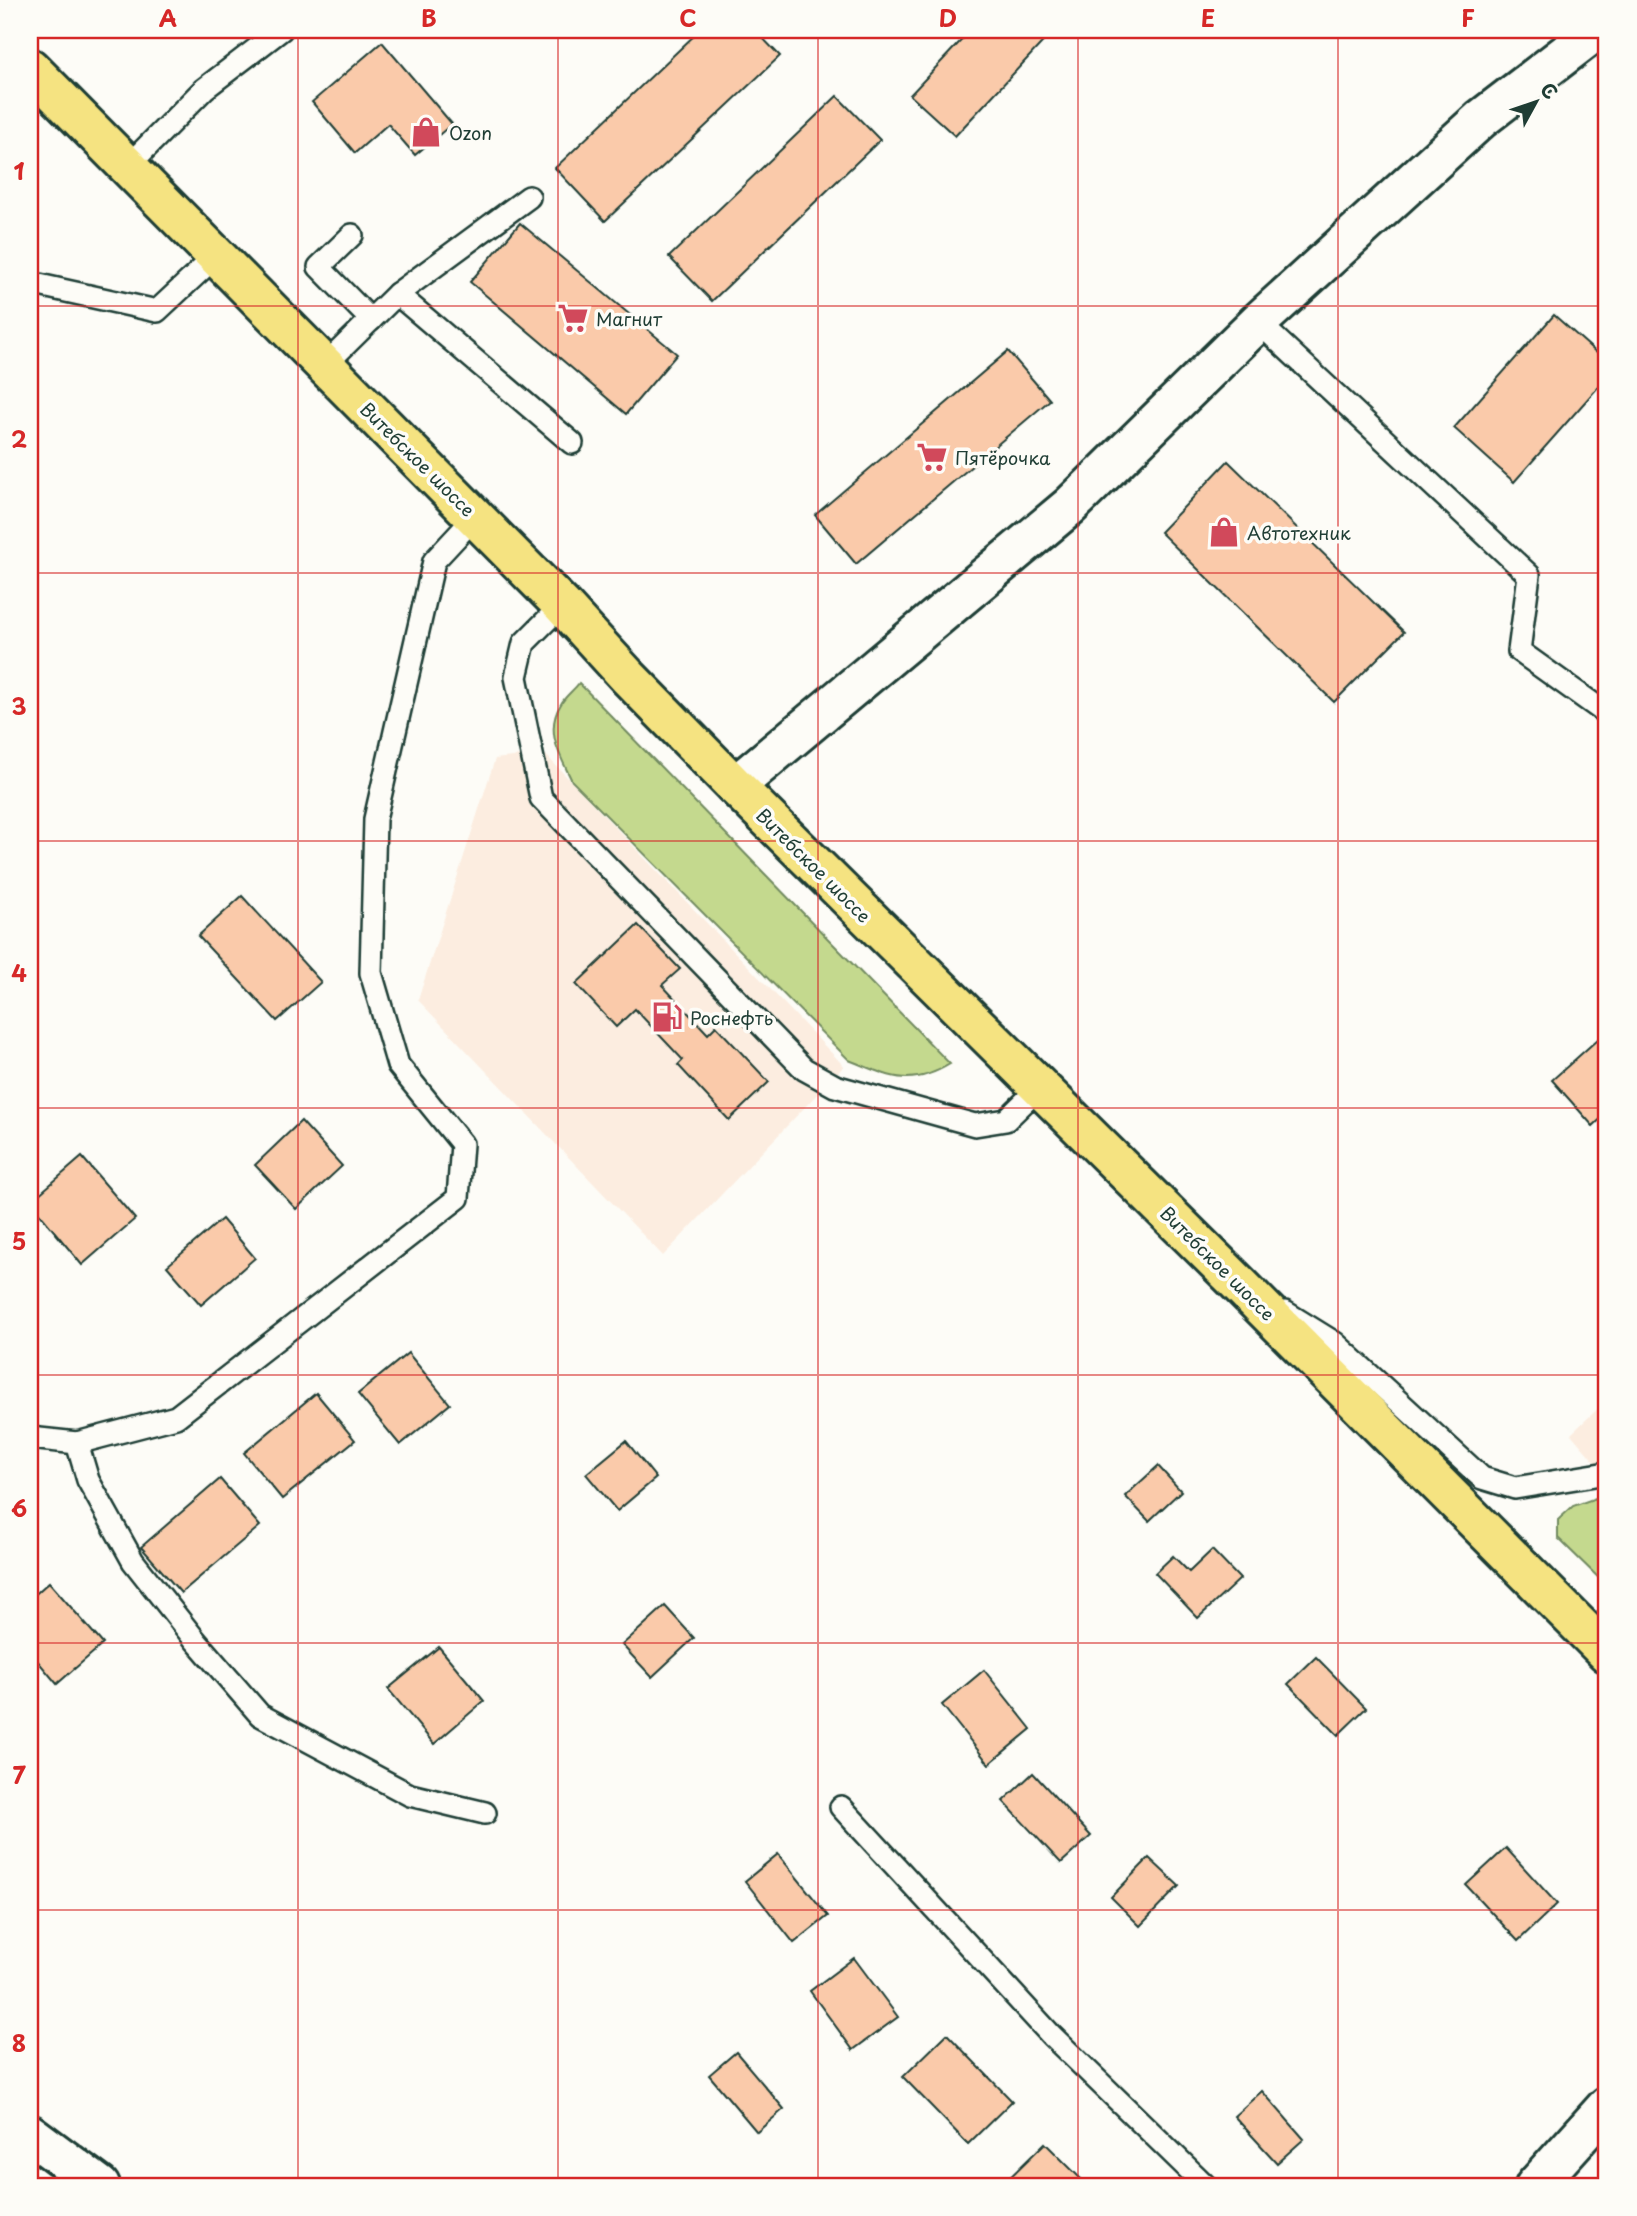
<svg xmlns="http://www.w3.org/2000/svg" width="1637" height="2216" font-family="'Playpen Sans',sans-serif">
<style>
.built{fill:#fcede0}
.green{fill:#c4d98e;stroke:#728b61;stroke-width:2}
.building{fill:#facaaa;stroke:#1f3d34;stroke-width:2}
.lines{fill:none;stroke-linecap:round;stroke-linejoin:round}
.service-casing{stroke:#1f3d34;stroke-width:26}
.minor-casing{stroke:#1f3d34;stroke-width:44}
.primary-casing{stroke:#1f3d34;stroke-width:44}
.service{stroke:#fdfcf7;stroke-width:21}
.minor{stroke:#fdfcf7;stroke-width:38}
.primary{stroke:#f5e381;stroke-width:38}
.grid{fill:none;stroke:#d62828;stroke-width:2;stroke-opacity:0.55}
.labels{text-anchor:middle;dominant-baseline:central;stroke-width:7;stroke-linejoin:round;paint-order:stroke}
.poi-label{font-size:18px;fill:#1f3d34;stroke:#fdfcf7;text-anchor:start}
.street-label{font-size:18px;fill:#1f3d34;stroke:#fdfcf7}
.neatline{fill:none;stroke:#d62828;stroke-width:2.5}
.grid-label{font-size:23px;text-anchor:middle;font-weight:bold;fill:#d62828}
</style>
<rect width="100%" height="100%" fill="#fdfcf7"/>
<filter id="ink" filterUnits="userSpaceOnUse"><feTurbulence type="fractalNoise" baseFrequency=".0143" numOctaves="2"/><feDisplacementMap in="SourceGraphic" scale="14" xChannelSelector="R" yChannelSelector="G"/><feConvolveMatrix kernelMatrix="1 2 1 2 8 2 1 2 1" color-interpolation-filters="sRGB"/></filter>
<g filter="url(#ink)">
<g class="built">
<polygon points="544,753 844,1066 663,1256 418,1000 495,759"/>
<polygon points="1607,1400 1607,1476 1571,1434"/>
</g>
<g class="green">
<path d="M 579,683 L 950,1064 C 909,1089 889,1076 849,1060 L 572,781 C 560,755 544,731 561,704 C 565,696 574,690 579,683 Z"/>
<polygon points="1607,1494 1607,1586 1558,1538 1558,1520 1573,1506"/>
</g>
<g class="building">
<polygon points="700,30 755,30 780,56 605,221 555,168"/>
<polygon points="971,30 1054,30 955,136 910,95"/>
<polygon points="382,42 452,124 415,155 388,124 355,153 312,102"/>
<polygon points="837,96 880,140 712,301 669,257"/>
<polygon points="520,223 677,354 626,414 470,282"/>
<polygon points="1554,315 1607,362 1607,377 1514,482 1454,428"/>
<polygon points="1008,351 1050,400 856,564 815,515"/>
<polygon points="1228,461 1404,632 1334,702 1160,532"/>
<polygon points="242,896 321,982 277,1021 198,936"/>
<polygon points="638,925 680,969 662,985 708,1034 716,1026 769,1082 729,1120 678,1065 683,1060 635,1009 616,1027 576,984"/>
<polygon points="1607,1031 1607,1113 1593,1126 1552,1080"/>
<polygon points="301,1121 342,1166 296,1209 255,1165"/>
<polygon points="82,1157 135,1219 82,1265 30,1202"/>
<polygon points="222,1219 255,1258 201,1305 167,1266"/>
<polygon points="408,1353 450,1404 400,1445 358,1394"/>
<polygon points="316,1393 355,1440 282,1499 244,1453"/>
<polygon points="626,1441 656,1478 617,1511 586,1474"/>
<polygon points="1158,1466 1181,1491 1149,1521 1125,1496"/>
<polygon points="220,1479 260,1526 181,1593 141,1547"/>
<polygon points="1212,1550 1240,1579 1198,1618 1155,1573 1173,1556 1189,1572"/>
<polygon points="49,1582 103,1644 57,1684 30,1652 30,1599"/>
<polygon points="665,1606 694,1638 652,1677 622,1645"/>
<polygon points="439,1647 484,1701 434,1744 388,1689"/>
<polygon points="1316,1657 1366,1708 1338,1735 1288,1684"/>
<polygon points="984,1670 1031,1729 989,1764 942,1705"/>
<polygon points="1033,1773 1091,1836 1061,1863 1003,1801"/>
<polygon points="1506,1848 1557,1904 1518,1941 1466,1885"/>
<polygon points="778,1854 828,1916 794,1943 745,1881"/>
<polygon points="1149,1858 1179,1886 1140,1926 1111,1897"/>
<polygon points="854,1958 898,2017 853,2050 810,1991"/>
<polygon points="947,2034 1012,2101 968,2144 903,2077"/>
<polygon points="736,2052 784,2109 757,2132 709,2075"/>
<polygon points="1262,2091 1304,2139 1277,2163 1234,2116"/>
<polygon points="1045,2143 1081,2179 1073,2186 1001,2186"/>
</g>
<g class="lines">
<g class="service-casing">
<g id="service">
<polyline points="128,166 204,89 281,30"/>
<polyline points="352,235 319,267 371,320"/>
<polyline points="30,283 157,311 217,255"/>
<polyline points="397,294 572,443"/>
<polyline points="1258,322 1529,575 1519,651 1607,714"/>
<polyline points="325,365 397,294 529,197"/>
<polyline points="562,605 524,643 516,677 541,798 804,1069 835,1086 975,1125 1006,1120 1039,1088"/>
<polyline points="1285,1312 1335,1343 1482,1478 1515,1488 1607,1473"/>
<polyline points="30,1438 77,1443 176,1417 458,1198 462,1144 398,1065 371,973 375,819 434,561 475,517"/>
<polyline points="77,1443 88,1480 133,1561 196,1641 260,1715 410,1795 485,1813"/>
<polyline points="841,1807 1052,2036 1206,2186"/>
</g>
</g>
<g class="minor-casing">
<g id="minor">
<polyline points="735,786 1070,506 1258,322 1481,119 1597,30"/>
<polyline points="30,2134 100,2186"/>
<polyline points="1535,2186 1607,2106"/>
</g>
</g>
<g class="primary-casing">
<polyline id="primary" points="30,68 562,605 628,677 735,786 1240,1285 1607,1653"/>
</g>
<use href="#service" class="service"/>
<use href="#minor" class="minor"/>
<use href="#primary" class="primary"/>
</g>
</g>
<path class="grid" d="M 298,30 L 298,2186M 558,30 L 558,2186M 818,30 L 818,2186M 1078,30 L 1078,2186M 1338,30 L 1338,2186M 30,306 L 1607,306M 30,573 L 1607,573M 30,841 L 1607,841M 30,1108 L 1607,1108M 30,1375 L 1607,1375M 30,1643 L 1607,1643M 30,1910 L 1607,1910"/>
<defs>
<g id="shop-bare" transform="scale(2.415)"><path d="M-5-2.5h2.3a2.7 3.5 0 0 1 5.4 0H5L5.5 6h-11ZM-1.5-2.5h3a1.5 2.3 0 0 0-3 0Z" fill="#d1495b" stroke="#fdfcf7" stroke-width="2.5" paint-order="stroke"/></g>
<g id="supermarket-bare" transform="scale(2.415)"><path d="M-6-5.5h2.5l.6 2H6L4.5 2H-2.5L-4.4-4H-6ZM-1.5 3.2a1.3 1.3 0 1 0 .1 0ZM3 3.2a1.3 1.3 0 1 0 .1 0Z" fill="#d1495b" stroke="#fdfcf7" stroke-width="2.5" paint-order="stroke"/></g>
<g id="fuel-bare" transform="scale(2.415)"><path d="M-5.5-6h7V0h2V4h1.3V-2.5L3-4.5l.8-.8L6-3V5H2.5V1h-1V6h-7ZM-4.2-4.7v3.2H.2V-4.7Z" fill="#d1495b" stroke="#fdfcf7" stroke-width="2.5" paint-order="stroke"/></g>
</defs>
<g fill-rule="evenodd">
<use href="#shop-bare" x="426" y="132"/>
<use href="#supermarket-bare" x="573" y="318"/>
<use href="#supermarket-bare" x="932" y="457"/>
<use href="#shop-bare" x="1224" y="532"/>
<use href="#fuel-bare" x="667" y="1017"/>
</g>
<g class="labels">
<g class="poi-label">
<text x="449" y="132">Ozon</text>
<text x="596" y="318">Магнит</text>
<text x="955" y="457">Пятёрочка</text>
<text x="1247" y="532">Автотехник</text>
<text x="690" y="1017">Роснефть</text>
</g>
<g class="street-label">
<text transform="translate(418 459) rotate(45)">Витебское шоссе</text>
<text transform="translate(814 865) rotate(45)">Витебское шоссе</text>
<text transform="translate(1218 1263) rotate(45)">Витебское шоссе</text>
</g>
</g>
<rect width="1637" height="2216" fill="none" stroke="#fdfcf7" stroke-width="77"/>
<g transform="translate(1536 102) rotate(50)" stroke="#fdfcf7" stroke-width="5" paint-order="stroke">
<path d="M0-5L12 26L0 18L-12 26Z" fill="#1f3d34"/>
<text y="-10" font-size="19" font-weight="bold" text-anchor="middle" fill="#1f3d34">С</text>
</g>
<rect x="38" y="38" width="1560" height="2140" class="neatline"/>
<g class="grid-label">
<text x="168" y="27">A</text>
<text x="429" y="27">B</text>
<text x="688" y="27">C</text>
<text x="948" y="27">D</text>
<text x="1208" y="27">E</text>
<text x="1468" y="27">F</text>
<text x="19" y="180">1</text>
<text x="19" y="448">2</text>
<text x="19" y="715">3</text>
<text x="19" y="982">4</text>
<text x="19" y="1250">5</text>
<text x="19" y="1517">6</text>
<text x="19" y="1784">7</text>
<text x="19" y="2052">8</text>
</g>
</svg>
